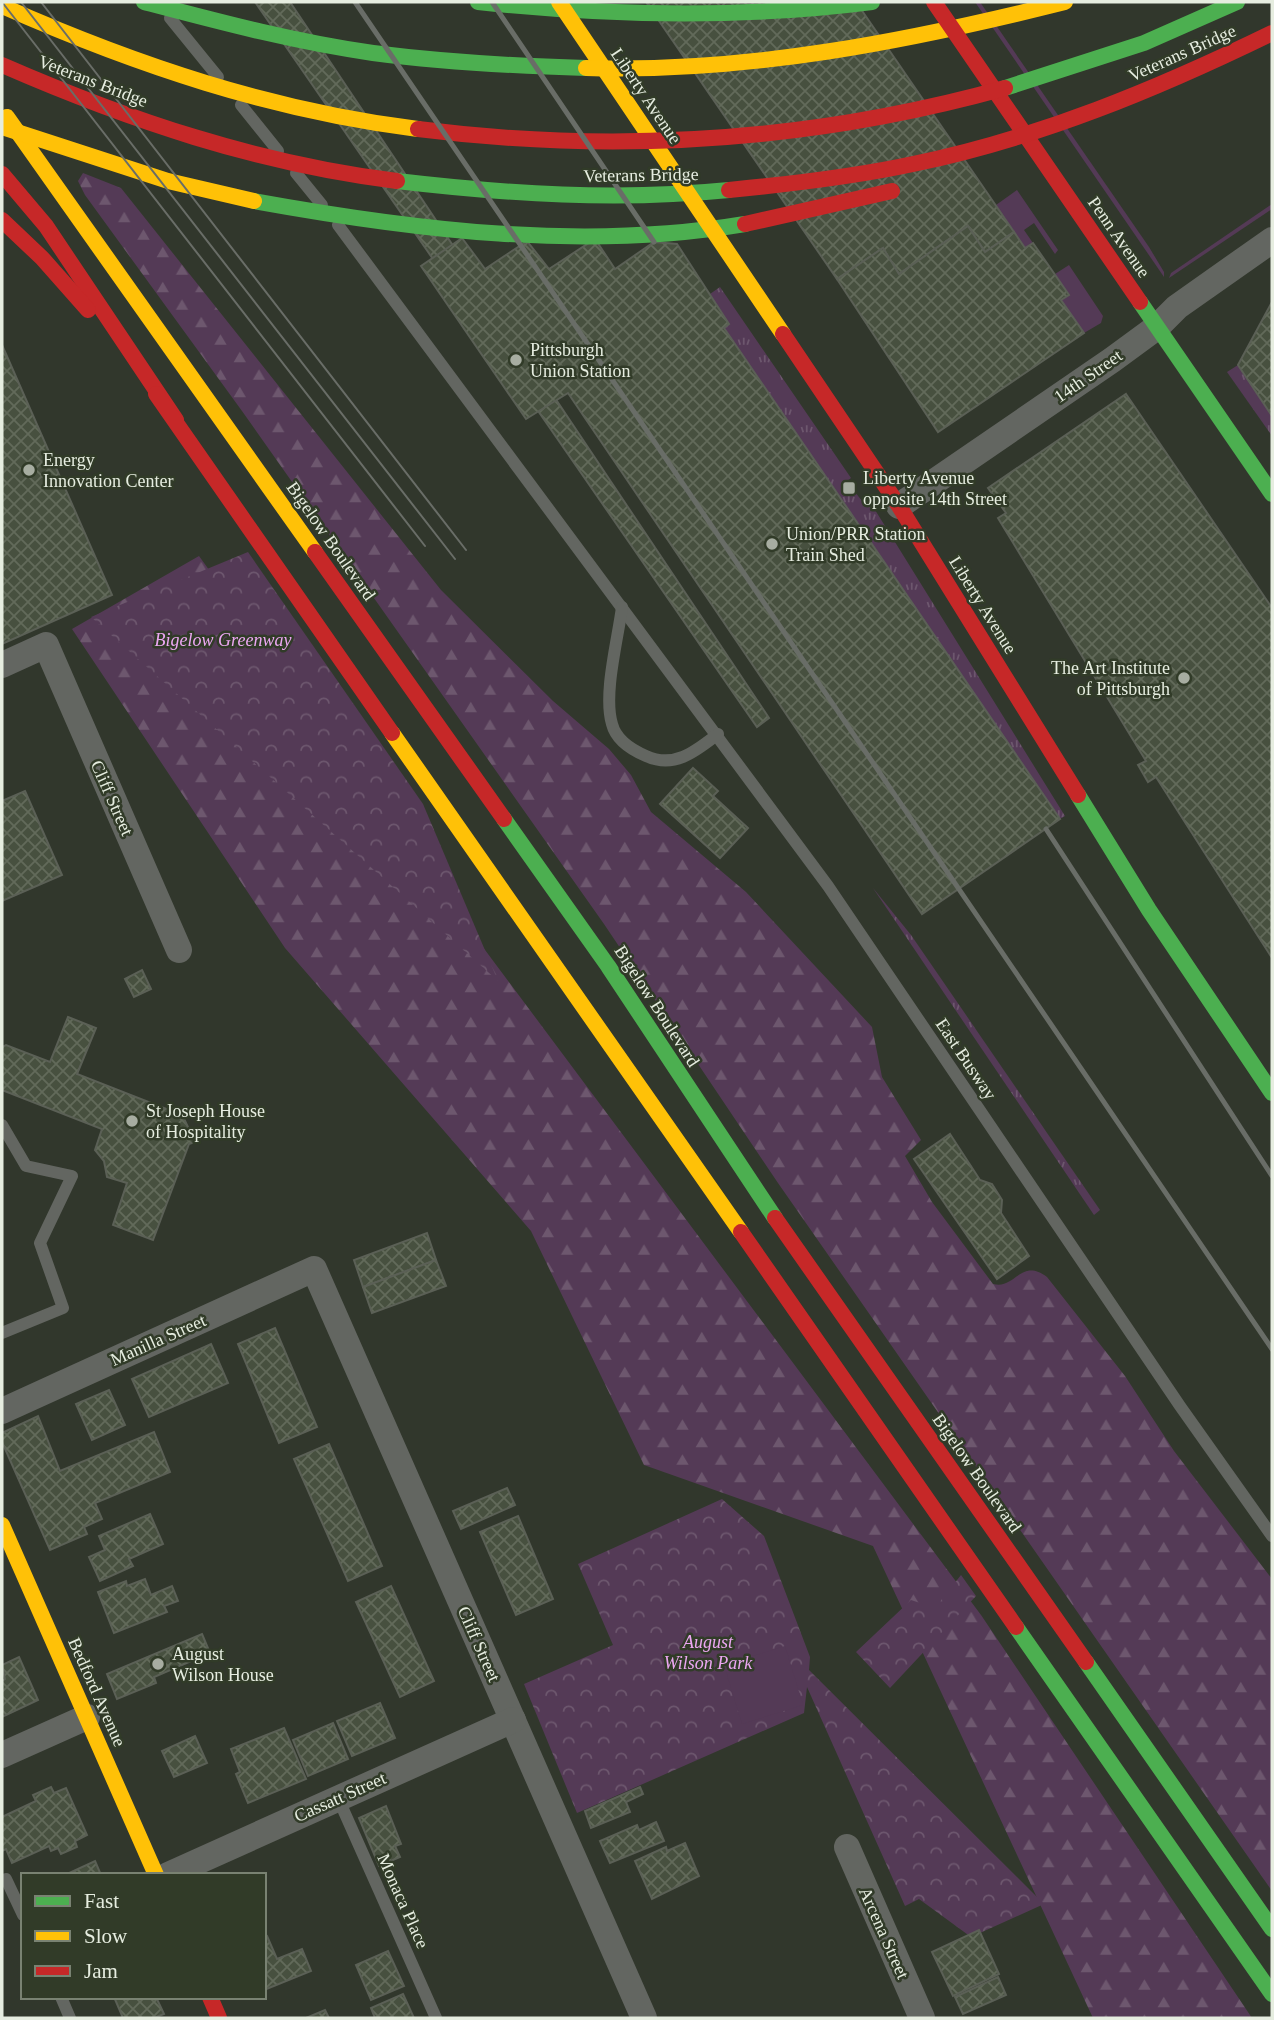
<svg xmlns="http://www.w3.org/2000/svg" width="1274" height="2020" font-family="'Times New Roman',serif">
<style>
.grass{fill:url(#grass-tufts)}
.forest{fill:url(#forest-firs)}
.park{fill:url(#park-crowns)}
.garden{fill:#543a56}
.building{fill:url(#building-cross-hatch);stroke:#5b6056;stroke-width:2}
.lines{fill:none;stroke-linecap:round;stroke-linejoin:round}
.lane{stroke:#636661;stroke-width:12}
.street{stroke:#636661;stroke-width:26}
.fast{stroke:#4caf50;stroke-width:16}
.slow{stroke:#ffc107;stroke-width:16}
.jam{stroke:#c62828;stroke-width:16}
.tram{stroke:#696d67;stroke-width:2}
.rail{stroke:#696d67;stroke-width:5}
.poi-dot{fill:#a7ada1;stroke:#313b28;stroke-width:2.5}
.labels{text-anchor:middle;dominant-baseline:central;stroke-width:5;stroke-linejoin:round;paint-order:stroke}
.street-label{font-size:18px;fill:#e6ede0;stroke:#313b28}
.poi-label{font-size:18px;fill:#e6ede0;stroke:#313b28;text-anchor:start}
.park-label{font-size:18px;font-style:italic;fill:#eca7f2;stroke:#313b28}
</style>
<defs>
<pattern id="grass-tufts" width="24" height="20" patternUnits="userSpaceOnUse" patternTransform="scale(1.75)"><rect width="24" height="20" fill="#543a56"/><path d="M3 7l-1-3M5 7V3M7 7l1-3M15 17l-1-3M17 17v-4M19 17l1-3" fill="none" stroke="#6d576e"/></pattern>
<pattern id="forest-firs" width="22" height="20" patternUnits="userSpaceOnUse" patternTransform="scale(1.75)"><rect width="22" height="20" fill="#543a56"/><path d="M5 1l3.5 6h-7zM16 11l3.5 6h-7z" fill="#6d576e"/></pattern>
<pattern id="park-crowns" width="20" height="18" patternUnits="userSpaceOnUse" patternTransform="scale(1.75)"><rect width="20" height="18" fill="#543a56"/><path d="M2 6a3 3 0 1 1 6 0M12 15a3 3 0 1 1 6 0" fill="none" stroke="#6d576e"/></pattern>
<pattern id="building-cross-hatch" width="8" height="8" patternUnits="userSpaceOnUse" patternTransform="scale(1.75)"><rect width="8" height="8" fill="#47503f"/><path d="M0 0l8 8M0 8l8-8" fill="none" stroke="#626a5a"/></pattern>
</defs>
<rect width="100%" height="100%" fill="#31372c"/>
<g class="grass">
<polygon points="720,287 851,478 843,484 850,494 855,492 862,501 867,497 1065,816 1060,819 724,328 729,324 710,294"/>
<polygon points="1238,365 1272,416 1272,436 1227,372"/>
<polygon points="873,888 911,935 1100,1210 1094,1215"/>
</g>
<g class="forest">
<path d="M 83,173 L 121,188 L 441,590 L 553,701 L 609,749 L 631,775 L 651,812 L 746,892 L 872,1027 L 882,1077 L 921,1140 L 905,1156 L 932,1202 L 993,1284 C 1016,1290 1020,1257 1047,1277 L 1125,1376 L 1174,1451 L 1272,1579 L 1272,1891 L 778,1183 L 604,924 L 242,411 L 85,195 L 78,181 Z"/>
<polygon points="199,556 450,903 981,1615 1252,2018 1093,2018 873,1546 644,1465 531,1231 285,948 72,629"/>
</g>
<g class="park">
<polygon points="248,552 423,804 498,981 91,617"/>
<polygon points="722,1499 764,1536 810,1657 809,1670 1044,1904 971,1937 919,1899 905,1906 807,1687 804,1713 577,1813 524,1684 613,1645 578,1564"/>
<polygon points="961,1575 976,1596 890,1688 856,1652 911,1600 935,1608"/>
</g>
<g class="garden">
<polygon points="975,2 980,2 1149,247 1164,272 1164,277"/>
<polygon points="1017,190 1058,250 1055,254 1034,223 1024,230 1033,243 1025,248 996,205"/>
<polygon points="1272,204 1272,209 1169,278 1171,273"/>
<polygon points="1069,265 1103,316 1101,323 1084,333 1061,300 1069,295 1055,274"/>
<polygon points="785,1646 803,1705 742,1724 724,1665"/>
</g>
<g class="building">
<polygon points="255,2 290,2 769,718 757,727"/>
<polygon points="646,2 856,2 1014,232 985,252 968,226 899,274 883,248 837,279"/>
<polygon points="968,226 985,252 1014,232 1025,248 1033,243 1069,295 1061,300 1084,333 938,432 837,279 883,248 899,274"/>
<polygon points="462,238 485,269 527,241 549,269 595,239 615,269 654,242 677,244 729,324 724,328 1060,819 922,914 568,393 526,419 421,266"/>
<polygon points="1272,302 1272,416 1238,365"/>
<polygon points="2,345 112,595 2,644"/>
<polygon points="1126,394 1272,608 1272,958 1156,777 1148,782 1138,765 1146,761 998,518 1006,513 988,488"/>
<polygon points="693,768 718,791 713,796 748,828 720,858 660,804"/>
<polygon points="25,791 62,875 2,901 2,801"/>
<polygon points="142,970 151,989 134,997 125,979"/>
<polygon points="68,1017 96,1028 77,1074 174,1112 179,1108 195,1142 189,1144 153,1240 113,1225 127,1183 107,1177 104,1161 95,1150 102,1129 2,1090 2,1047 6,1045 50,1062"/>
<polygon points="950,1134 980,1180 992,1184 1002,1200 1001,1213 1029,1256 997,1279 914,1159"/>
<polygon points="427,1233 436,1260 363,1287 354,1260"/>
<polygon points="436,1260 446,1286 372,1313 363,1287"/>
<polygon points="275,1328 317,1427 279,1443 238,1344"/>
<polygon points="211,1344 228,1383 149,1417 132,1379"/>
<polygon points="109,1390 125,1425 92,1440 76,1404"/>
<polygon points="38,1416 60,1471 154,1432 170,1472 95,1503 102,1519 84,1527 87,1534 50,1550 2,1442 2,1433"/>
<polygon points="329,1444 382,1566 348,1581 294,1459"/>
<polygon points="507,1488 515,1505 461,1529 453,1511"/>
<polygon points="150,1514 163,1544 129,1559 133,1566 100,1581 89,1557 105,1550 99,1536"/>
<polygon points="518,1516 553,1599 516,1615 480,1532"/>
<polygon points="145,1579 151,1595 172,1586 178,1601 164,1606 167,1612 114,1633 98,1592 126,1581 127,1586"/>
<polygon points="391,1586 434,1681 400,1697 356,1602"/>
<polygon points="202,1634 210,1653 154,1677 156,1683 117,1699 107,1674"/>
<polygon points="19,1657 38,1700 2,1717 2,1681 5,1679 2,1665"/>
<polygon points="380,1703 395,1738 352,1756 337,1721"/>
<polygon points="333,1723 348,1759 308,1776 293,1740"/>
<polygon points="284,1728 306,1779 248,1803 236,1774 240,1772 231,1749"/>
<polygon points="195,1736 207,1763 174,1777 162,1751"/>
<polygon points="51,1787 54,1793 66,1788 87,1835 75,1841 77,1847 61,1854 58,1848 51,1851 49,1846 12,1863 6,1849 2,1851 2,1817 36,1801 33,1795"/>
<polygon points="640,1787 643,1794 626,1802 630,1812 591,1828 585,1811"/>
<polygon points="386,1806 401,1844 395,1846 400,1857 379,1866 359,1818"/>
<polygon points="656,1822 664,1841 610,1863 600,1841 637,1825 639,1830"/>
<polygon points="685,1843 699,1876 652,1899 635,1861 666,1847 667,1851"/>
<polygon points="95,1861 101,1875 65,1875"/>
<polygon points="979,1930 999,1974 953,1996 932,1952"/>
<polygon points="267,1936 277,1959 302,1949 311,1971 264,1990 264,1937"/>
<polygon points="388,1951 404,1986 371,2000 356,1965"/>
<polygon points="998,1977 1006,1995 963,2014 955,1997"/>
<polygon points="403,1994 414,2018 375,2018 371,2008"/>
<polygon points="114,1997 156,1997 164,2014 154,2018 123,2018"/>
<polygon points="325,2010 329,2018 306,2018"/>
</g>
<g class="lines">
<g class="lane">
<polyline points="170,18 218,77"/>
<polyline points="241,105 278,151"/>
<polyline points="296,173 322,205"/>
<polyline points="338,225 828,886 1180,1406 1272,1536"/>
<path d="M 622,607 C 618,639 603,694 612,724 C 616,740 632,750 646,756 C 675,769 696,751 718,734"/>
<polyline points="2,1125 26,1166 72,1176 40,1243 63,1308 2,1333"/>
<polyline points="338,1798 436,2018"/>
<polyline points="6,1879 23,1915"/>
<polyline points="61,1997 70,2018"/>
</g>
<g class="street">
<polyline points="899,506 1112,360 1157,327 1177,307 1272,240"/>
<polyline points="2,665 46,645 179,950"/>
<polyline points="2,1411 314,1269 644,2018"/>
<polyline points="2,1755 87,1717"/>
<polyline points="847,1847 922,2018"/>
<polyline points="168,1875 513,1720"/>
</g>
<g class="fast">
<path d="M 144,2 C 220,22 295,42 373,53 C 444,62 515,66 586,68"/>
<path d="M 478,2 C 610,16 740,19 872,2"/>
<polyline points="1005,88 1144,43 1237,2"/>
<path d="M 397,181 C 507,194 618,201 729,190"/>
<path d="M 254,201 C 414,230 583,251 745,224"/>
<polyline points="1140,302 1272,494"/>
<polyline points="1078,795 1149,910 1272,1093"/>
<polyline points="504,819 608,966 775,1218"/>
<polyline points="1016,1627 1272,1994"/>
<polyline points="1086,1662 1272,1929"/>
</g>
<g class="slow">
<polyline points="559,2 783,334"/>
<path d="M 2,6 C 136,65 272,111 418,129"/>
<path d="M 586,68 C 748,73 909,41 1065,2"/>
<polyline points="7,117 315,552"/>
<polyline points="2,127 168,181 254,201"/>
<polyline points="392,733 741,1232"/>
<polyline points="2,1525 156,1875"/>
</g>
<g class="jam">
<polyline points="934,2 1140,302"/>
<path d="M 2,65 C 128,120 259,164 397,181"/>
<path d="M 418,129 C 615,154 814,141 1005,88"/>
<polyline points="2,174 46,226 176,420"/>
<path d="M 729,190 C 791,184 853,177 913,164 C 1039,138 1157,89 1272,33"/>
<polyline points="2,220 42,258 88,310"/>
<polyline points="745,224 892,191"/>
<polyline points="783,334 899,506 1078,795"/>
<polyline points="156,394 392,733"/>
<polyline points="315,552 504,819"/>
<polyline points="775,1218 1086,1662"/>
<polyline points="741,1232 1016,1627"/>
<polyline points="210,1997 219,2018"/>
</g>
<g class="tram">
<polyline points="2,2 425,546"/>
<polyline points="21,2 455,559"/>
<polyline points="41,2 466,550"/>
</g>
<g class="rail">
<polyline points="355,2 1272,1349"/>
<polyline points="492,2 654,242"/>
<polyline points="1046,829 1272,1176"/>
</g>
</g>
<g class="poi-dot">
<circle cx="516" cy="360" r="7"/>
<circle cx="29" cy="470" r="7"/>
<rect x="842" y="481" width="14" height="14" rx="3.5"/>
<circle cx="772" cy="544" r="7"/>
<circle cx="1184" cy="678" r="7"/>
<circle cx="132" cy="1121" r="7"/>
<circle cx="158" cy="1664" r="7"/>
</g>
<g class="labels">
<g class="street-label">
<text transform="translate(1182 53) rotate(-24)">Veterans Bridge</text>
<text transform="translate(93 81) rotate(21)">Veterans Bridge</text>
<text transform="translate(646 96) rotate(56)">Liberty Avenue</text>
<text transform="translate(641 175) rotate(-1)">Veterans Bridge</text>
<text transform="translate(1119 237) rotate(55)">Penn Avenue</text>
<text transform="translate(1088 376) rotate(-35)">14th Street</text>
<text transform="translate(331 541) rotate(55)">Bigelow Boulevard</text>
<text transform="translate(983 605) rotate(58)">Liberty Avenue</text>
<text transform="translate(112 798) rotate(66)">Cliff Street</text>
<text transform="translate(657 1006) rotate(57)">Bigelow Boulevard</text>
<text transform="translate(966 1059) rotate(56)">East Busway</text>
<text transform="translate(158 1340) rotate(-24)">Manilla Street</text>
<text transform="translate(977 1473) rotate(55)">Bigelow Boulevard</text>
<text transform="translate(479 1644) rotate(66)">Cliff Street</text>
<text transform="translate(97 1692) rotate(66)">Bedford Avenue</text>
<text transform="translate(340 1797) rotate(-24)">Cassatt Street</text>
<text transform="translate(403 1901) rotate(66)">Monaca Place</text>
<text transform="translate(884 1933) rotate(66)">Arcena Street</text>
</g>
<g class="poi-label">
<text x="530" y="350">Pittsburgh<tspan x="530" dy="21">Union Station</tspan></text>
<text x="43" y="460">Energy<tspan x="43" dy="21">Innovation Center</tspan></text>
<text x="863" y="478">Liberty Avenue<tspan x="863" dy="21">opposite 14th Street</tspan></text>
<text x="786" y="534">Union/PRR Station<tspan x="786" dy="21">Train Shed</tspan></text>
<text x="1170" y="668" text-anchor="end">The Art Institute<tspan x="1170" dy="21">of Pittsburgh</tspan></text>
<text x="146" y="1111">St Joseph House<tspan x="146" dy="21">of Hospitality</tspan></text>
<text x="172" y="1654">August<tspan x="172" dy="21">Wilson House</tspan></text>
</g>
<g class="park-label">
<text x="223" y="640">Bigelow Greenway</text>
<text x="708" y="1642">August<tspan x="708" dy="21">Wilson Park</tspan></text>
</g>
</g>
<rect width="1274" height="2020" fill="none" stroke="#e6ede0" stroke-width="7"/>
<rect x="21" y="1873" width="245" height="126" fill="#313b28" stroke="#798272" stroke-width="2"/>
<rect x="35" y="1896" width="35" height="10" fill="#4caf50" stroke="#798272" stroke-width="2"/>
<text x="84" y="1908" font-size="21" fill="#e6ede0">Fast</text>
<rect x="35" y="1931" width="35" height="10" fill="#ffc107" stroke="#798272" stroke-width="2"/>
<text x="84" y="1943" font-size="21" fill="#e6ede0">Slow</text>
<rect x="35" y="1966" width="35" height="10" fill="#c62828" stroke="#798272" stroke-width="2"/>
<text x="84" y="1978" font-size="21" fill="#e6ede0">Jam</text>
</svg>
